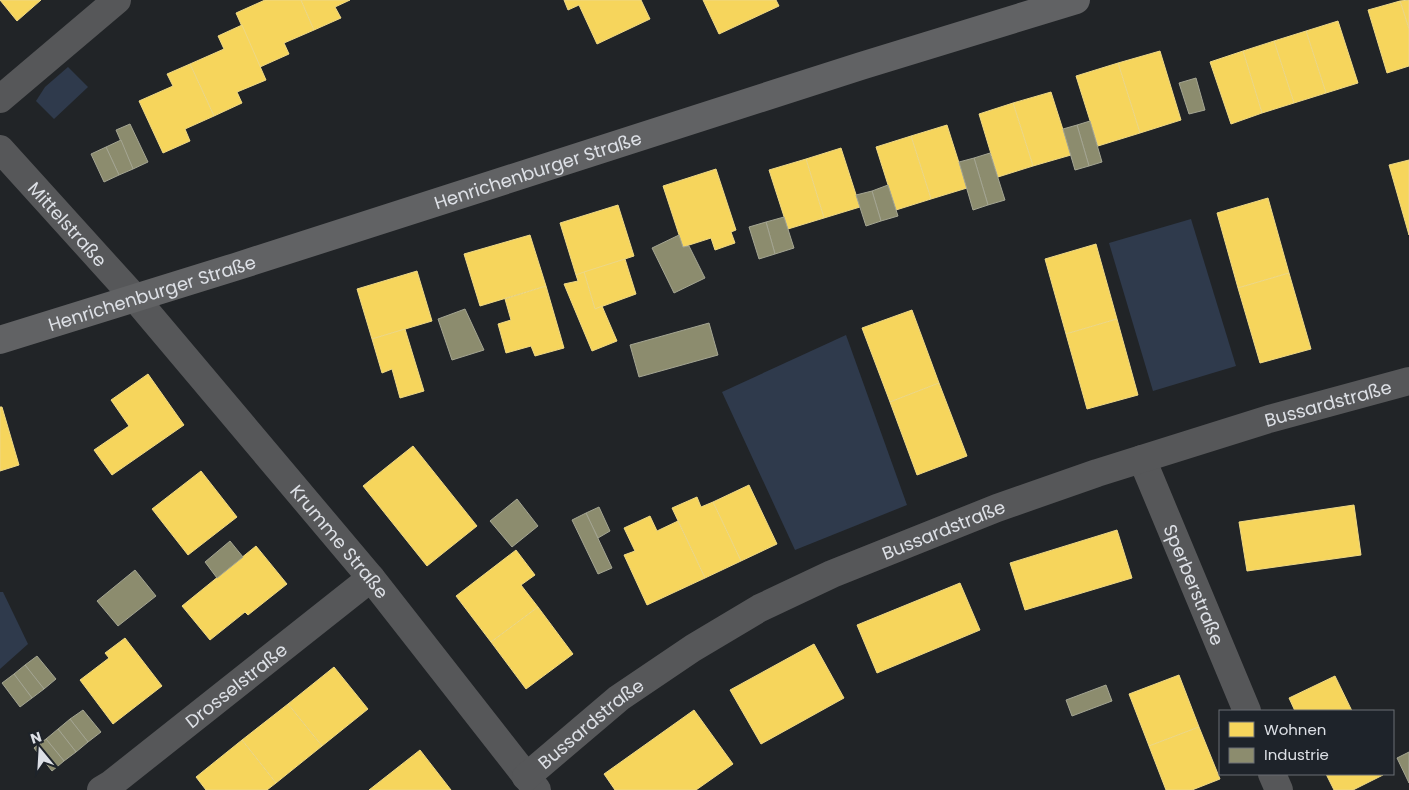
<svg xmlns="http://www.w3.org/2000/svg" width="1409" height="790" font-family="Poppins,sans-serif">
<style>
.green{fill:#2f3a4c}
.homes{fill:#f6d55c;stroke:#eed885}
.industry{fill:#8c8c6e;stroke:#a4a592}
.lines{fill:none;stroke-linecap:round;stroke-linejoin:round}
.minor{stroke:#565759;stroke-width:28}
.major{stroke:#616264;stroke-width:28}
.labels{text-anchor:middle;dominant-baseline:central;stroke-width:5;stroke-linejoin:round;paint-order:stroke}
.street-label{font-size:18px;fill:#dde0e6;stroke:#1e232a}
</style>
<rect width="100%" height="100%" fill="#212427"/>
<g class="green">
<polygon points="68,67 88,87 54,119 36,101 45,87"/>
<polygon points="1191,219 1236,366 1153,391 1109,243"/>
<polygon points="846,335 907,505 795,550 722,392"/>
<polygon points="0,592 3,592 28,644 0,669"/>
</g>
<g class="homes">
<polygon points="0,0 41,0 17,21"/>
<polygon points="265,0 301,0 314,30 284,43 289,54 260,67 236,13"/>
<polygon points="301,0 350,0 335,7 341,18 314,30"/>
<polygon points="564,0 641,0 650,19 597,44 579,5 568,10"/>
<polygon points="703,0 776,0 779,6 719,34"/>
<polygon points="1409,0 1409,29 1400,1"/>
<polygon points="1400,1 1409,29 1409,66 1387,73 1368,10"/>
<polygon points="1338,21 1358,83 1326,93 1306,31"/>
<polygon points="242,25 266,80 237,92 242,103 214,116 190,64 224,49 218,36"/>
<polygon points="1306,31 1326,93 1294,103 1274,41"/>
<polygon points="1274,41 1294,103 1262,113 1243,51"/>
<polygon points="1160,51 1181,120 1140,133 1118,63"/>
<polygon points="1243,51 1262,113 1231,124 1210,62"/>
<polygon points="1118,63 1140,133 1098,146 1076,76"/>
<polygon points="190,64 214,116 185,129 190,141 163,153 139,101 173,86 167,74"/>
<polygon points="1051,92 1071,155 1033,166 1013,103"/>
<polygon points="1013,103 1033,166 998,177 979,114"/>
<polygon points="947,125 967,188 931,199 911,136"/>
<polygon points="911,136 931,199 896,210 876,147"/>
<polygon points="841,148 860,207 824,218 806,159"/>
<polygon points="806,159 824,218 788,229 769,170"/>
<polygon points="1409,160 1409,235 1389,165"/>
<polygon points="716,169 736,230 731,232 735,243 715,250 711,238 683,247 663,186"/>
<polygon points="1268,198 1289,273 1238,288 1217,213"/>
<polygon points="618,205 634,256 576,275 560,223"/>
<polygon points="530,235 546,286 480,306 464,254"/>
<polygon points="1096,244 1117,319 1066,334 1045,259"/>
<polygon points="625,259 636,294 595,309 584,272"/>
<polygon points="417,271 432,321 372,339 357,289"/>
<polygon points="584,272 595,309 602,306 617,341 592,351 564,284 578,281 576,275"/>
<polygon points="1289,273 1311,349 1260,363 1238,288"/>
<polygon points="546,286 564,348 535,356 531,346 506,353 498,324 511,320 505,299"/>
<polygon points="912,310 939,383 890,402 862,328"/>
<polygon points="1117,319 1138,395 1087,409 1066,334"/>
<polygon points="405,329 424,391 400,398 392,369 382,373 372,339"/>
<polygon points="148,374 184,425 112,475 94,450 129,426 111,400"/>
<polygon points="939,383 967,456 917,475 890,402"/>
<polygon points="0,407 2,407 19,465 0,471"/>
<polygon points="413,446 477,526 427,566 363,486"/>
<polygon points="201,471 237,517 188,555 152,509"/>
<polygon points="749,485 777,544 741,561 713,502"/>
<polygon points="697,497 701,507 713,502 741,561 705,578 672,508"/>
<polygon points="1354,505 1361,555 1247,571 1239,522"/>
<polygon points="650,516 657,531 678,521 705,578 647,605 624,555 635,551 624,528"/>
<polygon points="1117,530 1132,578 1025,610 1010,563"/>
<polygon points="256,546 287,584 248,615 245,612 210,640 182,606"/>
<polygon points="516,550 535,575 521,585 538,607 491,642 456,596"/>
<polygon points="960,583 980,630 877,673 857,625"/>
<polygon points="538,607 573,654 526,689 491,642"/>
<polygon points="125,638 162,686 113,724 80,680 109,658 105,653"/>
<polygon points="814,644 844,698 761,744 730,690"/>
<polygon points="334,667 368,709 322,746 288,704"/>
<polygon points="1179,675 1199,727 1149,746 1129,694"/>
<polygon points="1335,676 1352,711 1295,711 1289,698"/>
<polygon points="288,704 322,746 276,783 242,740"/>
<polygon points="694,710 733,764 696,790 615,790 604,774"/>
<polygon points="1199,727 1220,779 1192,790 1166,790 1149,746"/>
<polygon points="242,740 276,783 267,790 206,790 196,777"/>
<polygon points="420,750 451,790 369,790"/>
<polygon points="1326,774 1383,774 1383,775 1353,790 1334,790"/>
</g>
<g class="industry">
<polygon points="1196,78 1205,110 1189,114 1179,83"/>
<polygon points="1090,121 1102,162 1089,166 1077,125"/>
<polygon points="130,124 148,162 133,169 116,130"/>
<polygon points="1077,125 1089,166 1075,170 1063,129"/>
<polygon points="121,140 133,169 119,175 106,147"/>
<polygon points="106,147 119,175 104,182 91,154"/>
<polygon points="990,153 1005,200 988,205 974,158"/>
<polygon points="974,158 988,205 973,210 959,162"/>
<polygon points="888,185 898,216 881,221 872,191"/>
<polygon points="872,191 881,221 866,226 856,195"/>
<polygon points="784,217 794,248 775,254 766,222"/>
<polygon points="766,222 775,254 759,259 749,227"/>
<polygon points="679,235 683,247 689,246 705,278 674,293 652,248"/>
<polygon points="465,309 484,350 452,360 438,319"/>
<polygon points="709,323 718,355 639,377 630,345"/>
<polygon points="517,499 538,526 512,547 490,521"/>
<polygon points="599,507 610,531 598,538 586,513"/>
<polygon points="586,513 612,568 598,574 572,520"/>
<polygon points="230,541 243,557 217,578 205,562"/>
<polygon points="135,570 156,596 118,626 97,601"/>
<polygon points="37,656 56,679 44,689 25,665"/>
<polygon points="25,665 44,689 32,698 14,674"/>
<polygon points="14,674 32,698 20,707 2,683"/>
<polygon points="1106,685 1112,701 1072,716 1066,700"/>
<polygon points="83,710 101,732 88,742 70,719"/>
<polygon points="70,719 88,742 76,752 58,729"/>
<polygon points="58,729 76,752 64,761 46,739"/>
<polygon points="46,739 64,761 52,771 34,748"/>
<polygon points="1409,752 1409,783 1397,758"/>
</g>
<g class="lines">
<g class="minor">
<polyline points="0,99 117,0"/>
<path id="s1" d="M 0,149 L 135,298 L 371,578 L 537,790"/>
<path id="s2" d="M 1142,459 L 1247,711"/>
<polyline points="1272,774 1279,790"/>
<path id="s3" d="M 526,777 L 619,698 L 693,648 L 760,608 L 832,574 L 997,508 L 1097,473 L 1269,419 L 1409,381"/>
<path id="s4" d="M 101,790 L 111,784 L 371,578"/>
</g>
<path class="major" id="s5" d="M 0,340 L 235,267 L 861,66 L 1076,0"/>
</g>
<g class="labels">
<g class="street-label">
<text stroke="none"><textPath href="#s5" startOffset="564">Henrichenburger Straße</textPath></text>
<text stroke="none"><textPath href="#s1" startOffset="101">Mittelstraße</textPath></text>
<text stroke="none"><textPath href="#s5" startOffset="159">Henrichenburger Straße</textPath></text>
<text stroke="none"><textPath href="#s3" startOffset="894">Bussardstraße</textPath></text>
<text stroke="none"><textPath href="#s3" startOffset="489">Bussardstraße</textPath></text>
<text stroke="none"><textPath href="#s1" startOffset="519">Krumme Straße</textPath></text>
<text stroke="none"><textPath href="#s2" startOffset="136">Sperberstraße</textPath></text>
<text stroke="none"><textPath href="#s4" startOffset="171">Drosselstraße</textPath></text>
<text stroke="none"><textPath href="#s3" startOffset="84">Bussardstraße</textPath></text>
</g>
</g>
<rect x="1219" y="710" width="175" height="65" fill="#1e232a" stroke="#6a6f75"/>
<rect x="1229" y="722" width="25" height="15" fill="#f6d55c" stroke="#6a6f75"/>
<text x="1264" y="735" font-size="15" fill="#dde0e6">Wohnen</text>
<rect x="1229" y="748" width="25" height="15" fill="#8c8c6e" stroke="#6a6f75"/>
<text x="1264" y="760" font-size="15" fill="#dde0e6">Industrie</text>
<g transform="translate(40 750) rotate(342)" stroke="#1e232a" stroke-width="4" paint-order="stroke">
<path d="M0-4L9 19L0 12L-9 19Z" fill="#dde0e6"/>
<text y="-8" font-size="14" font-weight="bold" text-anchor="middle" fill="#dde0e6">N</text>
</g>
</svg>
